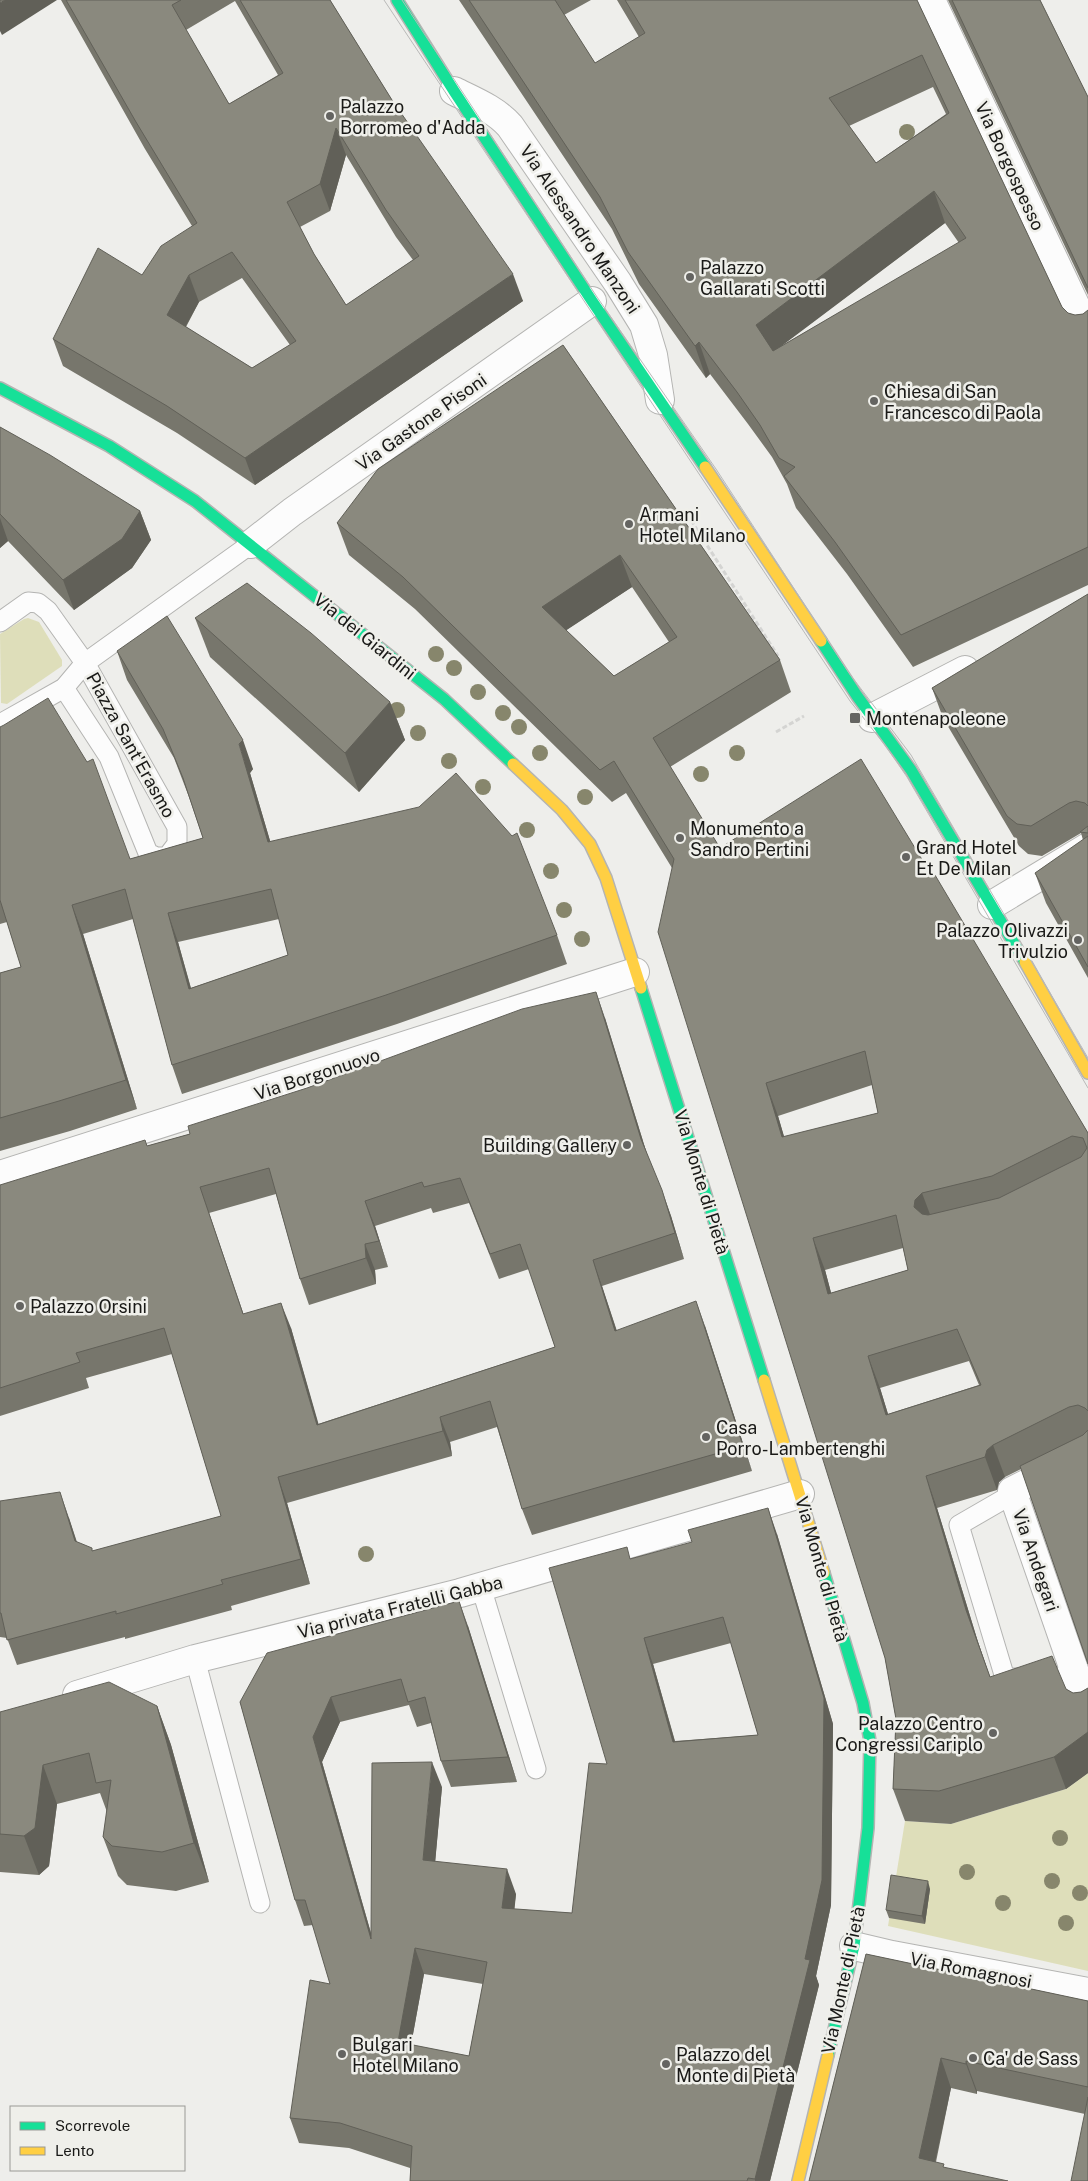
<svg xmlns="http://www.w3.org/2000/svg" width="1088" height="2181" font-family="'Public Sans',sans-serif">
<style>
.green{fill:#dedeba}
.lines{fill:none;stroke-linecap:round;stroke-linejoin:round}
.lane-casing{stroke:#b4b4b2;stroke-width:21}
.street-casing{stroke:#b4b4b2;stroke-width:30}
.fast-casing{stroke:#b4b4b2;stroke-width:14}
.slow-casing{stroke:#b4b4b2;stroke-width:14}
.path{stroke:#d4d4d2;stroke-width:3;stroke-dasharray:5 2.5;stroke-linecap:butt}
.lane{stroke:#fcfcfc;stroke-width:19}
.street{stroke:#fcfcfc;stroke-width:28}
.fast{stroke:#16e098;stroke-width:11}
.slow{stroke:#ffcf43;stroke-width:11}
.tram{stroke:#b9b9b8;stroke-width:1}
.tree{fill:#87866c}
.wall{fill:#77766c;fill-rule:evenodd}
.shaded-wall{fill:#616058}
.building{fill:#8a897e;stroke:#616058;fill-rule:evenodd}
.poi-dot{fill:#646461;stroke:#efefea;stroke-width:2}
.labels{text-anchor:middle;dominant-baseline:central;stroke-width:5;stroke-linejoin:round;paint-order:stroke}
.poi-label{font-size:18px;fill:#191917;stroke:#efefea;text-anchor:start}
.street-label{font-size:18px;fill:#191917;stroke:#efefea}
</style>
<rect width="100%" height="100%" fill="#eeeeeb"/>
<g class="green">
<polygon points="28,618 39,622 62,660 62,666 7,704 1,703 0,634 24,619"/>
<polygon points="1088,1773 1088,1971 888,1926 905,1821 951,1824 1066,1789"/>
</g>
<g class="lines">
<g class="lane-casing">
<g id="lane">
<polyline points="0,622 28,602 38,603 48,611 85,663 177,827 177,844 167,857 156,857 148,853 109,757 64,688"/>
<polyline points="0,724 64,688 85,663 251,544"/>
<polyline points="1012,1491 1004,1499 959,1525 1005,1678 1059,1678 1074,1670"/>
<polyline points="481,1587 536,1769"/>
<polyline points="195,1659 260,1903"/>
</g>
</g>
<g class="street-casing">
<g id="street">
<polyline points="931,0 1088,332"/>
<path d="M 454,91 C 474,101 495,109 510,126 L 618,283 L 644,325 L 653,355 L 660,400"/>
<polyline points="251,544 292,512 592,301"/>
<polyline points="872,718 965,670"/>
<polyline points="992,905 1088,847"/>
<polyline points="0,1175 635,972"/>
<polyline points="1088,1453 1012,1491 1088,1710"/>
<polyline points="77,1695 195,1659 460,1593 800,1494"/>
<polyline points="854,1946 892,1955 1088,1992"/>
</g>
</g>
<g class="fast-casing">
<g id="fast">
<polyline points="397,0 454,91 592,301 705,467"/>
<polyline points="0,388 109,446 195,501 444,699 513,764"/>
<polyline points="821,641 857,696 911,770 1025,962"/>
<polyline points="641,988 764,1380"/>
<polyline points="824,1573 863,1703 870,1741 868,1828 854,1946 828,2055"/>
</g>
</g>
<g class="slow-casing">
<g id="slow">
<polyline points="705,467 821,641"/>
<polyline points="513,764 562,810 590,844 606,878 641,988"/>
<polyline points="1025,962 1088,1073"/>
<polyline points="764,1380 824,1573"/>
<polyline points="798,2181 828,2055"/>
</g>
</g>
<g class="path">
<polyline points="687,514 778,656"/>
<polyline points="776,732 804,716"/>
</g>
<use href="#lane" class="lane"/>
<use href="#street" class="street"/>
<use href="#fast" class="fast"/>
<use href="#slow" class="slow"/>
<g class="tram">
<polyline points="384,0 850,701 885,745 907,777 1088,1088"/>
<polyline points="402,0 597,297 716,469 849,673 911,755 1088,1058"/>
</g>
</g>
<g class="tree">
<circle cx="907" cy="132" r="8"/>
<circle cx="436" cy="654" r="8"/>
<circle cx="454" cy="668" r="8"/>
<circle cx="478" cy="692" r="8"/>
<circle cx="397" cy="710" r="8"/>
<circle cx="503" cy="713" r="8"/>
<circle cx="519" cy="727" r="8"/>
<circle cx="418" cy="733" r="8"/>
<circle cx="540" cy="753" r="8"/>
<circle cx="737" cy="753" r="8"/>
<circle cx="449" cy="761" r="8"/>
<circle cx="701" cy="774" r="8"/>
<circle cx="483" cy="787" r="8"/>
<circle cx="585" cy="797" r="8"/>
<circle cx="527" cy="830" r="8"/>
<circle cx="551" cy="871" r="8"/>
<circle cx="564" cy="910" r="8"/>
<circle cx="582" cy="939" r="8"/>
<circle cx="366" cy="1554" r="8"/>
<circle cx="1060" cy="1838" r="8"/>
<circle cx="967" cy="1872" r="8"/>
<circle cx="1052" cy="1881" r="8"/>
<circle cx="1080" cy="1893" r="8"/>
<circle cx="1003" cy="1903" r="8"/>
<circle cx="1066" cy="1923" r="8"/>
</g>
<g class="wall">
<path d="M 61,0 L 330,0 L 392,100 L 523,301 L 255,485 L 177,433 L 63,366 L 53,339 L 142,275 L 192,226 L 145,149 ZM 235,1 L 278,75 L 229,104 L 186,30 ZM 346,155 L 396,237 L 413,260 L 346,305 L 314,254 L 300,227 L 330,211 ZM 242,278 L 290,345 L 252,368 L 186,327 L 199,302 Z"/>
<path d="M 459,0 L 591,0 L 564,15 L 595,63 L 639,37 L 617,0 L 917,0 L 1062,307 L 1068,313 L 1075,315 L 1083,314 L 1088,310 L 1088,585 L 913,667 L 847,574 L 796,508 L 787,484 L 772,457 L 748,424 L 710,374 L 706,378 L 639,284 L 612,229 ZM 933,87 L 946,114 L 876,163 L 849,126 ZM 945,223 L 959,243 L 778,348 Z"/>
<polygon points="948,0 1040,0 1088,97 1088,295"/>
<path d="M 563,345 L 780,660 L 791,692 L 670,767 L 720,848 L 932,876 L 1088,1133 L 1088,1664 L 1021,1469 L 1005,1477 L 999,1482 L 997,1490 L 937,1508 L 978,1642 L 990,1677 L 1066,1689 L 1073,1693 L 1081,1692 L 1088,1688 L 1088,1773 L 1066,1789 L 951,1824 L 905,1821 L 893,1789 L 896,1719 L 885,1658 L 672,868 L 626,793 L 612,802 L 415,609 L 349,555 L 337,523 ZM 632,587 L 669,642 L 614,676 L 566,630 ZM 872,1085 L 878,1113 L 784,1137 L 778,1116 ZM 903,1248 L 908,1270 L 831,1293 L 825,1270 ZM 969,1361 L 979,1385 L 888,1414 L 880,1388 Z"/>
<polygon points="0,427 140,511 151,540 132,568 74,610 8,541 0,548"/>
<polygon points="1088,594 1088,978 1046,903 1035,873 1083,840 1081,833 1042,856 1028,854 1019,846 943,718 932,688"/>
<polygon points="195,618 390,702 405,740 359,792 210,657"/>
<path d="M 117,651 L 253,769 L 250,773 L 270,841 L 557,935 L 567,964 L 397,1024 L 182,1094 L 172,1065 L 133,919 L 83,934 L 137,1109 L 70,1131 L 0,1151 L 0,973 L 21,967 L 7,922 L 0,924 L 0,727 L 130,859 L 203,838 L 189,797 L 174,758 L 127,680 ZM 279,919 L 288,955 L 191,988 L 178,942 Z"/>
<path d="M 605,1018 L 647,1154 L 671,1216 L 684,1259 L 602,1286 L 617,1331 L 705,1326 L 752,1471 L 532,1535 L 522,1509 L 497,1427 L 450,1442 L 452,1456 L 287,1503 L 310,1584 L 231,1606 L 232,1610 L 125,1639 L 125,1637 L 17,1665 L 7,1638 L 0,1637 L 0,1501 L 69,1518 L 77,1542 L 93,1551 L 221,1516 L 172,1354 L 86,1378 L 89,1388 L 0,1416 L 0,1185 L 147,1146 ZM 276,1194 L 300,1279 L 309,1305 L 376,1284 L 375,1270 L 388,1267 L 375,1226 L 431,1208 L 433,1213 L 469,1203 L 499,1279 L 529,1269 L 555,1347 L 318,1424 L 291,1328 L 243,1314 L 209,1213 Z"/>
<path d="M 777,1534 L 833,1724 L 831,1905 L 816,1976 L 819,1985 L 770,2181 L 410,2181 L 410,2168 L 349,2148 L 299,2143 L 290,2118 L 330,1984 L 313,1925 L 304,1926 L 295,1900 L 240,1702 L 468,1626 L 517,1782 L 451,1787 L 441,1761 L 431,1723 L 417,1727 L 409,1705 L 340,1722 L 322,1762 L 371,1933 L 442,1787 L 435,1862 L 516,1894 L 514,1909 L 572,1913 L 607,1764 L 631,1559 ZM 731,1643 L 758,1735 L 675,1741 L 653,1664 ZM 424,1974 L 483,1984 L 469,2056 L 411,2045 Z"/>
<polygon points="157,1706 171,1745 209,1882 176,1891 127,1885 118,1876 103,1837 107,1812 100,1793 57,1804 49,1866 39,1875 0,1872 0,1712"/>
<polygon points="930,1889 925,1924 889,1918 886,1910"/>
<polygon points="866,1954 1088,2001 1088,2181 1085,2114 977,2091 977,2094 951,2088 936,2162 809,2181"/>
</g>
<g class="shaded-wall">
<polygon points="5,0 57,0 2,35 0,31 0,3"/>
<polygon points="336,128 346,155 330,211 320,184"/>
<polygon points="934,191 945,223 767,357 756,325"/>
<polygon points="513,274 523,301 255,485 245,458"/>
<polygon points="189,275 199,302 177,342 167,315"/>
<polygon points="699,342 710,374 706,378 695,346"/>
<polygon points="140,511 151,540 132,568 74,610 63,580"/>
<polygon points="0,518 8,541 0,548"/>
<polygon points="620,555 632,587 553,639 542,607"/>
<polygon points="390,702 405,740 359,792 345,753"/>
<polygon points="243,740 253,769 250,773 279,871 268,842 239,744"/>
<polygon points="72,905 83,934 137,1109 126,1080"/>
<polygon points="168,913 178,942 199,1018 189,989"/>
<polygon points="596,992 605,1018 650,1164 641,1139"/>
<polygon points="766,1083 778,1116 794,1170 782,1137"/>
<polygon points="200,1187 209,1213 252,1339 243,1314"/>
<polygon points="662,1190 671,1216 684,1259 675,1233"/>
<polygon points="922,1193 934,1225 926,1232 914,1207 915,1200"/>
<polygon points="365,1201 375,1226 388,1267 379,1241"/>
<polygon points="813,1238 825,1270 840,1326 828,1294"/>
<polygon points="365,1244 375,1270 376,1284 366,1258"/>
<polygon points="593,1260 602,1286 625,1357 615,1331"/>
<polygon points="696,1301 705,1326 752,1471 743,1446"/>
<polygon points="281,1303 291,1328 326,1450 317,1425"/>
<polygon points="868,1356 880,1388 898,1447 886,1415"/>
<polygon points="440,1417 450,1442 452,1456 443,1431"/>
<polygon points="993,1445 1005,1477 999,1482 997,1490 985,1457 987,1450"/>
<polygon points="926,1476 937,1508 978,1642 1001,1709 966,1610"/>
<polygon points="278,1477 287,1503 310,1584 301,1559"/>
<polygon points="60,1492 69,1518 84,1566 75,1541"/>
<polygon points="768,1508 777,1534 833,1724 831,1905 816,1976 819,1985 770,2181 755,2181 755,2179"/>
<polygon points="459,1601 468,1626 517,1782 508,1757"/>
<polygon points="644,1638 653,1664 682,1767 673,1742"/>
<polygon points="331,1697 340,1722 322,1762 380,1965 371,1939 313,1737"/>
<polygon points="157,1706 171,1745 209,1882 194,1843"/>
<polygon points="1088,1732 1088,1773 1066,1789 1054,1757"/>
<polygon points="432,1762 442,1787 433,1886 423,1860"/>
<polygon points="43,1765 57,1804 49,1866 39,1875 24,1836"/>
<polygon points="507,1869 516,1894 512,1934 502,1908"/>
<polygon points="928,1881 930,1889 925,1924 922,1916"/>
<polygon points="415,1948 424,1974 407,2067 398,2042"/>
<polygon points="941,2058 951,2088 931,2181 919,2158"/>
<polygon points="966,2061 977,2091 977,2094 966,2064"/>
</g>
<g class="building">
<polygon points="0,0 5,0 0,3"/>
<path d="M 66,0 L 181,0 L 172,5 L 229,104 L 283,73 L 240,0 L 330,0 L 392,100 L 513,274 L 245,458 L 167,406 L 53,339 L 98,248 L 142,275 L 161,246 L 197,223 L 136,122 ZM 336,128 L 386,210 L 419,256 L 346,305 L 314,254 L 287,202 L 320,184 ZM 232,252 L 296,341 L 252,368 L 167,315 L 189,275 Z"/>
<path d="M 469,0 L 555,0 L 595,63 L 645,33 L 625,0 L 917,0 L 1062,307 L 1068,313 L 1075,315 L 1083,314 L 1088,310 L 1088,547 L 901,635 L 835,542 L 784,476 L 795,467 L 779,458 L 760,425 L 737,392 L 699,342 L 695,346 L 628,252 L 600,197 ZM 922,55 L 949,113 L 876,163 L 829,98 ZM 934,191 L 966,238 L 773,351 L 756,325 Z"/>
<polygon points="952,0 1040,0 1088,97 1088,288"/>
<path d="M 563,345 L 780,660 L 653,738 L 720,848 L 861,759 L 932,876 L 935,875 L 1088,1133 L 1088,1411 L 1085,1408 L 1078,1405 L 1069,1407 L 993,1445 L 987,1450 L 985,1457 L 926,1476 L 966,1610 L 990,1677 L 1052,1656 L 1066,1689 L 1073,1693 L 1081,1692 L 1088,1688 L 1088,1732 L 1054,1757 L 939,1791 L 893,1789 L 896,1719 L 885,1658 L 658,932 L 674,859 L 614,761 L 600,770 L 403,577 L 337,523 L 378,469 ZM 620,555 L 677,637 L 614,676 L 542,607 ZM 865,1051 L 878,1113 L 782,1137 L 766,1083 ZM 1072,1136 L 1083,1138 L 1087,1148 L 1081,1157 L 999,1198 L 928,1215 L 922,1214 L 914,1207 L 915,1200 L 922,1193 L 992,1176 ZM 896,1215 L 908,1270 L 828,1294 L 813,1238 ZM 957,1329 L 981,1385 L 886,1415 L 868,1356 Z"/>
<polygon points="0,427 50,455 140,511 122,539 63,580 0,514"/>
<polygon points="247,583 311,633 390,702 345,753 195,618"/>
<polygon points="1088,594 1088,806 1085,803 1076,801 1069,803 1031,826 1017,824 1007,816 932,688"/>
<path d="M 167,616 L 243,740 L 239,744 L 268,842 L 419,807 L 456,773 L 512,836 L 517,833 L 557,935 L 386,995 L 172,1065 L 125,889 L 72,905 L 126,1080 L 59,1101 L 0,1118 L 0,973 L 21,967 L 0,900 L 0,727 L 4,725 L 48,698 L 87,762 L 93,759 L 130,859 L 203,838 L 183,778 L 163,729 L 117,651 ZM 271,889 L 288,955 L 189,989 L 168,913 Z"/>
<polygon points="1088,826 1088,833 1080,832"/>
<polygon points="1088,836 1088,967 1035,873"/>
<path d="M 596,992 L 641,1139 L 662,1190 L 675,1233 L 593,1260 L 615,1331 L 696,1301 L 743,1446 L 522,1509 L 490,1401 L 440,1417 L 443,1431 L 278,1477 L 301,1559 L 221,1580 L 223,1584 L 116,1614 L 116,1611 L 7,1640 L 1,1613 L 0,1613 L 0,1501 L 60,1492 L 75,1541 L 92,1548 L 92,1551 L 221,1516 L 164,1328 L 76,1353 L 80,1362 L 0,1388 L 0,1185 L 145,1140 L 147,1146 L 190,1134 L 188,1126 L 307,1088 L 522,1009 ZM 269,1168 L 300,1279 L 366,1258 L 365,1244 L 379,1241 L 365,1201 L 422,1182 L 424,1187 L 460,1178 L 490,1254 L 520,1244 L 555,1347 L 317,1425 L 281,1303 L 243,1314 L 200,1187 Z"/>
<polygon points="1088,1430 1088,1664 1020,1466 1083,1435"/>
<path d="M 768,1508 L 824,1698 L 822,1880 L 805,1959 L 810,1960 L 755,2179 L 748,2178 L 747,2181 L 410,2181 L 412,2146 L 340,2123 L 290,2118 L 310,1980 L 330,1984 L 305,1900 L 295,1900 L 240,1702 L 267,1653 L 459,1601 L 508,1757 L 441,1761 L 425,1697 L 408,1702 L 401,1679 L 331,1697 L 313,1737 L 371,1939 L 372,1763 L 432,1762 L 423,1860 L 507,1869 L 502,1908 L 572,1913 L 589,1763 L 607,1764 L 549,1568 L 627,1547 L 630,1559 L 692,1542 L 688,1530 ZM 723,1617 L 758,1735 L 673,1742 L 644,1638 ZM 415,1948 L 487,1962 L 469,2056 L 398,2042 Z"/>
<polygon points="109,1682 157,1706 194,1843 162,1852 112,1846 103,1837 111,1780 96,1783 89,1753 43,1765 35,1828 24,1836 0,1834 0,1712"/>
<polygon points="891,1875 928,1881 922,1916 886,1910"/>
<polygon points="866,1954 1088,2001 1088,2087 966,2061 966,2064 941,2058 919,2158 944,2164 943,2167 1008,2181 809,2181"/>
<polygon points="1088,2097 1088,2181 1071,2181"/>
</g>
<g class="poi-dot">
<circle cx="330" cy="116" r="5"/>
<circle cx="690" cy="277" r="5"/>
<circle cx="874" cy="401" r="5"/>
<circle cx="629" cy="524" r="5"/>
<rect x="849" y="712" width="12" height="12" rx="2.5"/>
<circle cx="680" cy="838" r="5"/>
<circle cx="906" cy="857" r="5"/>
<circle cx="1078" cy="940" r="5"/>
<circle cx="627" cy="1145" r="5"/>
<circle cx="20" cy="1306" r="5"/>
<circle cx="706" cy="1437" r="5"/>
<circle cx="993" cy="1733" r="5"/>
<circle cx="342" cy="2054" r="5"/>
<circle cx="973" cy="2058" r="5"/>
<circle cx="666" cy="2064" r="5"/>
</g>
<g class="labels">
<g class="poi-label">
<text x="340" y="106">Palazzo<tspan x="340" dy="21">Borromeo d'Adda</tspan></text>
<text x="700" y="267">Palazzo<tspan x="700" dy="21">Gallarati Scotti</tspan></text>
<text x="884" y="391">Chiesa di San<tspan x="884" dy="21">Francesco di Paola</tspan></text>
<text x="639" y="514">Armani<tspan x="639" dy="21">Hotel Milano</tspan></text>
<text x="866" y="718">Montenapoleone</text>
<text x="690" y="828">Monumento a<tspan x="690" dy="21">Sandro Pertini</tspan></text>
<text x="916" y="847">Grand Hotel<tspan x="916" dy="21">Et De Milan</tspan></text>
<text x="1068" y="930" text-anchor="end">Palazzo Olivazzi<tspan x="1068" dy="21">Trivulzio</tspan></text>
<text x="617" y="1145" text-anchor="end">Building Gallery</text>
<text x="30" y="1306">Palazzo Orsini</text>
<text x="716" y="1427">Casa<tspan x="716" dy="21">Porro-Lambertenghi</tspan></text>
<text x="983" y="1723" text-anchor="end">Palazzo Centro<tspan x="983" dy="21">Congressi Cariplo</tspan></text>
<text x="352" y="2044">Bulgari<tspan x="352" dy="21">Hotel Milano</tspan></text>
<text x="676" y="2054">Palazzo del<tspan x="676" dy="21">Monte di Pietà</tspan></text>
<text x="983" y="2058">Ca' de Sass</text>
</g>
<g class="street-label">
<text transform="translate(1010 166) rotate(65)">Via Borgospesso</text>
<text transform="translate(580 229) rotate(56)">Via Alessandro Manzoni</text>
<text transform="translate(421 422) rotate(-35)">Via Gastone Pisoni</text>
<text transform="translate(365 636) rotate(39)">Via dei Giardini</text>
<text transform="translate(131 745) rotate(61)">Piazza Sant'Erasmo</text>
<text transform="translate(317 1074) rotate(-18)">Via Borgonuovo</text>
<text transform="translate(702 1182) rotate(73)">Via Monte di Pietà</text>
<text transform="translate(1036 1560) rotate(71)">Via Andegari</text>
<text transform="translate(822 1569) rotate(74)">Via Monte di Pietà</text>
<text transform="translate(400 1607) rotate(-14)">Via privata Fratelli Gabba</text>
<text transform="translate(971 1970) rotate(11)">Via Romagnosi</text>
<text transform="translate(843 1980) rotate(-78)">Via Monte di Pietà</text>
</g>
</g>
<rect x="10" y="2106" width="175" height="65" fill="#efefea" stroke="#999996"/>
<rect x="20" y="2122" width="25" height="8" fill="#16e098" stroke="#999996"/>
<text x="55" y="2131" font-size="15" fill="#191917">Scorrevole</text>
<rect x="20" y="2147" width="25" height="8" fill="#ffcf43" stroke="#999996"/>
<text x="55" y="2156" font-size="15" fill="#191917">Lento</text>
</svg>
